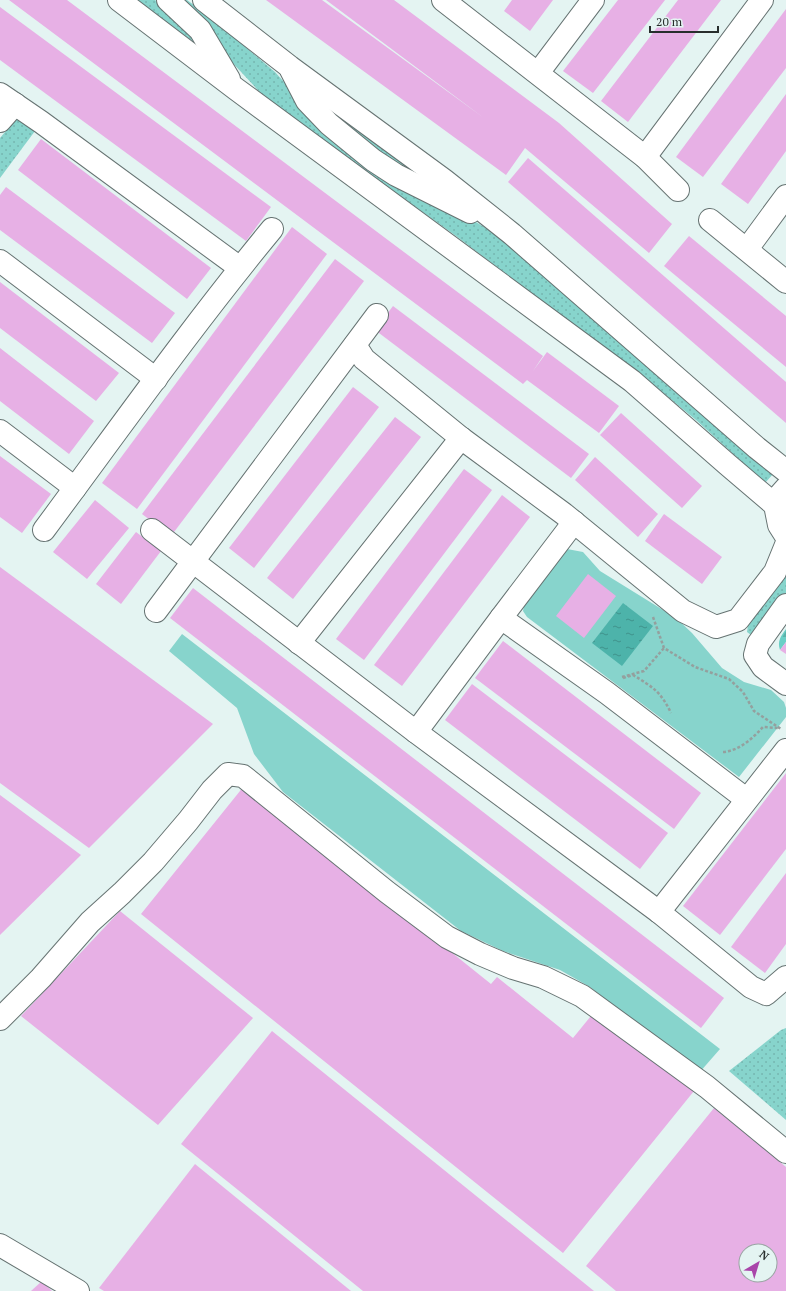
<svg xmlns="http://www.w3.org/2000/svg" width="786" height="1291" font-family="'PT Serif',serif">
<style>
.grass{fill:url(#grass-dots)}
.forest{fill:url(#forest-firs)}
.park{fill:#87d4cc}
.water{fill:url(#water-ripples)}
.building{fill:#e7b0e5;fill-rule:evenodd}
.lines{fill:none;stroke-linecap:round;stroke-linejoin:round}
.minor-casing{stroke:#667372;stroke-width:24}
.path{stroke:#94a09e;stroke-width:2.5;stroke-dasharray:3 2;stroke-linecap:butt}
.minor{stroke:#fff;stroke-width:22}
</style>
<defs>
<pattern id="grass-dots" width="8" height="8" patternUnits="userSpaceOnUse"><rect width="8" height="8" fill="#87d4cc"/><path d="M2 2h.1M6 6h.1" fill="none" stroke="#75b6b0" stroke-width="1.8" stroke-linecap="round"/></pattern>
<pattern id="forest-firs" width="22" height="20" patternUnits="userSpaceOnUse"><rect width="22" height="20" fill="#6acfc6"/><path d="M5 1l3.5 6h-7zM16 11l3.5 6h-7z" fill="#5cb2aa"/></pattern>
<pattern id="water-ripples" width="26" height="14" patternUnits="userSpaceOnUse"><rect width="26" height="14" fill="#4db3aa"/><path d="M2 4q2-2 4 0t4 0M15 11q2-2 4 0t4 0" fill="none" stroke="#40928b"/></pattern>
</defs>
<rect width="100%" height="100%" fill="#e4f4f2"/>
<g class="grass">
<polygon points="136,0 155,0 173,15 199,46"/>
<polygon points="174,0 187,0 206,14 275,72 327,129 500,237 774,473 765,483 696,420 628,364 552,309 456,236 268,101"/>
<polygon points="323,100 412,166 422,181 350,133"/>
<polygon points="16,119 35,131 0,178 0,138"/>
<polygon points="786,574 786,593 756,633 751,635 747,632 748,625"/>
<polygon points="786,1028 786,1120 729,1071 781,1030"/>
</g>
<path class="forest" d="M 786,629 L 786,642 L 780,650 C 777,641 781,636 786,629 Z"/>
<g class="park">
<polygon points="567,549 583,552 600,571 676,618 692,633 722,668 744,682 771,690 784,702 786,708 786,717 739,777 527,617 523,611 524,606"/>
<polygon points="182,634 720,1049 699,1073 590,987 560,970 503,951 461,931 283,792 254,754 237,708 169,651"/>
</g>
<polygon class="water" points="623,603 653,626 622,666 592,643"/>
<g class="building">
<polygon points="9,0 67,0 543,356 533,371 547,352 619,406 599,433 527,380 523,384"/>
<polygon points="266,0 322,0 484,118 326,0 394,0 559,123 672,224 649,253 525,148 506,175"/>
<polygon points="512,0 553,0 530,31 504,11"/>
<polygon points="618,0 665,0 593,93 563,71"/>
<polygon points="678,0 721,0 628,122 601,101"/>
<polygon points="0,7 271,207 246,241 0,60"/>
<polygon points="786,9 786,68 703,177 676,157"/>
<polygon points="786,94 786,151 748,204 721,184"/>
<polygon points="41,139 211,268 187,299 18,170"/>
<polygon points="528,158 786,382 786,423 508,182"/>
<polygon points="6,187 175,313 152,343 0,230 0,195"/>
<polygon points="292,227 327,254 137,509 102,483"/>
<polygon points="689,236 786,316 786,367 664,266"/>
<polygon points="335,259 364,281 171,536 142,514"/>
<polygon points="0,282 119,373 96,401 0,328"/>
<polygon points="393,306 589,454 571,478 375,330"/>
<polygon points="0,348 94,421 69,454 0,401"/>
<polygon points="353,387 379,407 254,568 229,548"/>
<polygon points="621,413 702,486 682,508 600,435"/>
<polygon points="395,417 421,437 293,599 267,578"/>
<polygon points="0,456 51,494 22,533 0,517"/>
<polygon points="595,457 658,514 638,537 575,480"/>
<polygon points="464,469 492,490 364,660 336,639"/>
<polygon points="502,495 530,517 402,686 374,665"/>
<polygon points="95,500 129,528 87,579 53,552"/>
<polygon points="664,514 722,557 702,584 645,541"/>
<polygon points="136,532 161,551 121,604 96,584"/>
<polygon points="0,567 213,724 89,848 0,783"/>
<polygon points="588,574 616,596 584,638 556,616"/>
<polygon points="193,588 724,998 701,1028 170,618"/>
<polygon points="503,641 701,793 674,829 475,678"/>
<polygon points="786,642 786,654 780,650"/>
<polygon points="472,684 668,833 640,869 445,720"/>
<polygon points="786,773 786,849 720,935 683,906"/>
<polygon points="244,786 491,984 497,977 573,1038 595,1011 694,1091 563,1253 141,914"/>
<polygon points="0,795 81,855 0,935"/>
<polygon points="786,873 786,944 765,973 731,947"/>
<polygon points="120,911 253,1018 158,1125 21,1016"/>
<polygon points="272,1031 594,1291 363,1291 181,1144"/>
<path d="M 714,1108 L 786,1167 L 786,1291 L 616,1291 L 586,1266 ZM 746,1251 L 770,1251 L 770,1275 L 746,1275 Z"/>
<polygon points="195,1164 351,1291 104,1291 99,1288"/>
<polygon points="42,1281 52,1291 31,1291"/>
</g>
<g class="lines">
<g class="minor-casing">
<g id="minor">
<polyline points="119,0 236,89 632,381 728,465 775,505 779,525 786,536"/>
<polyline points="168,0 200,30 229,79"/>
<polyline points="204,0 290,67 444,180 512,234 757,448 786,471"/>
<polyline points="443,0 645,157 678,190"/>
<polyline points="291,70 307,101 329,124 373,160 396,175 470,212"/>
<polyline points="538,73 593,0"/>
<polyline points="0,94 41,122 240,268"/>
<polyline points="0,121 15,104"/>
<polyline points="645,157 762,0"/>
<polyline points="710,220 786,282"/>
<polyline points="747,249 786,196"/>
<polyline points="0,261 156,379"/>
<polyline points="355,345 364,359 461,438 564,514 683,611 716,627 738,620 775,572 786,545"/>
<polyline points="0,431 75,488"/>
<polyline points="775,505 778,497 786,488"/>
<path d="M 44,530 C 119,429 192,326 272,229"/>
<polyline points="152,530 416,732 659,912 751,987 766,994 786,977"/>
<polyline points="786,605 758,644 755,655 763,667 786,684"/>
<polyline points="156,611 377,315"/>
<polyline points="501,618 607,693 746,799"/>
<polyline points="299,643 461,438"/>
<polyline points="416,732 501,618 574,522"/>
<polyline points="659,912 786,750"/>
<polyline points="0,1019 41,978 90,922 122,893 153,862 188,821 212,790 228,774 243,776 387,892 447,937 480,954 513,968 543,977 582,996 707,1087 786,1152"/>
<polyline points="0,1245 78,1291"/>
</g>
</g>
<g class="path">
<polyline points="653,617 664,648 695,667 729,679 743,692 754,711 781,729"/>
<polyline points="622,677 644,671 664,648"/>
<path d="M 623,678 L 633,675 C 653,687 661,692 671,713"/>
<path d="M 723,752 C 739,751 753,738 763,727 L 778,728"/>
</g>
<use href="#minor" class="minor"/>
</g>
<g transform="translate(758 1263) rotate(38)"><circle r="19" fill="#e4f4f2" stroke="#99a5a3"/>
<path d="M0-3L7 15L0 10L-7 15Z" fill="#a945aa"/>
<text y="-6" font-size="11" font-weight="bold" text-anchor="middle" fill="#282e2d">N</text>
</g>
<path d="M650 26v6h68v-6" fill="none" stroke="#282e2d" stroke-width="2"/>
<text x="656" y="26" font-size="12" fill="#282e2d" stroke="#e4f4f2" stroke-width="3" paint-order="stroke">20 m</text>
</svg>
